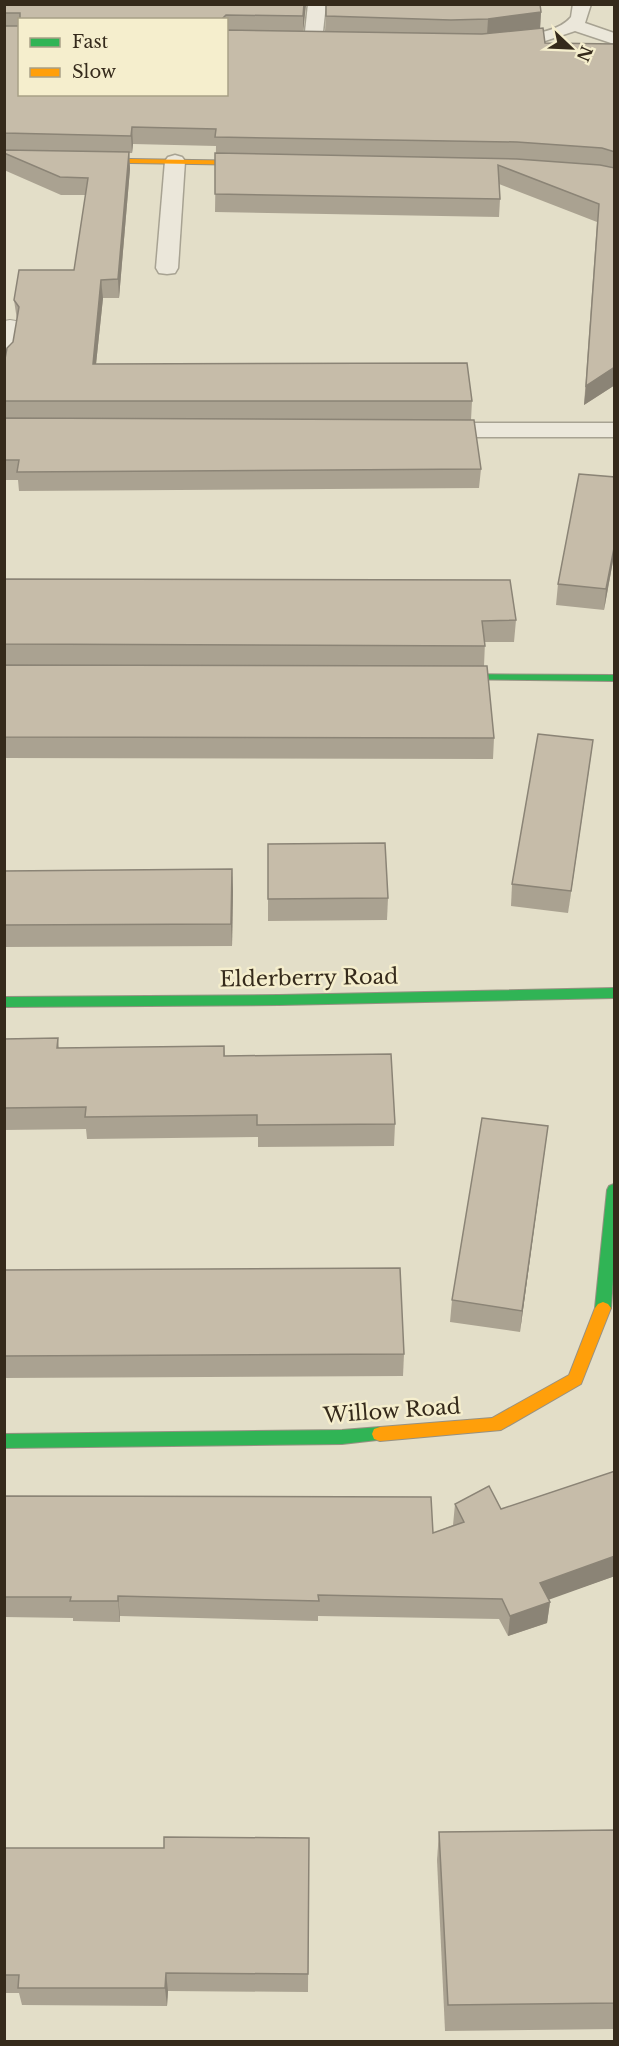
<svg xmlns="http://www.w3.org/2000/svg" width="619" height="2046" font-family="'Libre Baskerville',serif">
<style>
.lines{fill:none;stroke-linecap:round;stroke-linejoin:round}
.lane-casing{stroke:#a7a292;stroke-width:2}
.street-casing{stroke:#a7a292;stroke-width:3}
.fast-casing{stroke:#979182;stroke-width:2}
.slow-casing{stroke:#979182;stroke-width:2}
.lane{fill:#ebe7da;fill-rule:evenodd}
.street{fill:#ebe7da;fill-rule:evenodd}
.fast{fill:#30b455;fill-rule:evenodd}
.slow{fill:#ff9f0a;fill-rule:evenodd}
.wall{fill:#aaa291;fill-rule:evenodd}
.shaded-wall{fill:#8b8476}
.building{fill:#c6bca9;stroke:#8b8476;stroke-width:1.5}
.labels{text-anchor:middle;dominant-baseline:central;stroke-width:5;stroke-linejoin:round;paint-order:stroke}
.street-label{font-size:21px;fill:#352a1b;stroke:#f5eecd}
</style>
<rect width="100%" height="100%" fill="#e3dec8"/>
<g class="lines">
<g class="lane-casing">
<polygon id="lane" points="10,320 16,321 19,325 13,360 10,364 4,365 4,321"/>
</g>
<g class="street-casing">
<g id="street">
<polygon points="308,4 326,4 322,41 319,45 307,45 304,41"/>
<path d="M 573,4 L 591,4 L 585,23 L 614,33 L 614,44 L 575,31 L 542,42 L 498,47 L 492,46 L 489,42 L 492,38 L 498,37 C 520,34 555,36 571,17 Z"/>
<polygon points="175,155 182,157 185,161 178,268 175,273 167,274 159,273 156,268 165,161 168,157"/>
<polygon points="430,423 614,423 614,437 430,437 422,435 418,430 422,425"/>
</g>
</g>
<g class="fast-casing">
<g id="fast">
<polygon points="444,674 614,675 614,681 440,679 440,675"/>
<polygon points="614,988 614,998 279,1005 4,1007 4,997 279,995"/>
<polygon points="614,1184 614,1265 611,1308 608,1312 603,1314 598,1312 595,1308 607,1190 609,1186"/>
<polygon points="380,1427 386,1429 388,1434 386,1439 342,1444 4,1448 4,1434 342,1430"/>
</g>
</g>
<g class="slow-casing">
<g id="slow">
<polygon points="4,157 261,161 265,163 261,165 4,161"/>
<polygon points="603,1302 608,1304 611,1308 581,1384 501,1430 380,1441 374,1439 372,1434 374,1429 380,1427 492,1418 569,1375 595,1308 598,1304"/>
</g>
</g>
<use href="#lane" class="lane"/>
<use href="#street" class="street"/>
<use href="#fast" class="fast"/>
<use href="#slow" class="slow"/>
</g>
<g class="wall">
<path d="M 4,4 L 306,4 L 303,31 L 325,31 L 326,16 L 541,12 L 540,29 L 545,43 L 615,44 L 615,385 L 584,405 L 597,222 L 499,184 L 500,199 L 499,217 L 215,212 L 216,146 L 133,144 L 132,153 L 129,153 L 130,169 L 119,298 L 103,298 L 96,364 L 472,401 L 471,420 L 481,469 L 479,488 L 19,491 L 18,480 L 4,480 L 4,364 L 13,342 L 17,320 L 14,300 L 74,270 L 86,195 L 61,195 L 4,170 ZM 20,20 L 226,20 L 226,94 L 20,94 Z"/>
<polygon points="615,477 615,550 604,610 556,605 558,584"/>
<polygon points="4,579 516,620 514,642 485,642 484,666 494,738 493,759 4,758"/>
<polygon points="593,740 568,913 511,906 512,884"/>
<polygon points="268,844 388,898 387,920 268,921"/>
<polygon points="232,869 233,891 232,946 4,947 4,871"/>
<polygon points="58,1038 59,1048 224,1046 225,1056 395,1124 394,1146 258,1147 258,1137 87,1139 86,1129 4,1130 4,1039"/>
<polygon points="548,1126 520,1332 450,1322 452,1300"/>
<polygon points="4,1270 404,1354 403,1376 4,1378"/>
<polygon points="615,1471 615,1576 548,1599 550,1602 547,1623 508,1636 499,1619 318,1616 318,1621 120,1616 120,1622 73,1621 73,1618 4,1617 4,1496 433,1533 453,1525 455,1504 501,1509"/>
<polygon points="615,1830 615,2029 445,2031 437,1860 439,1832"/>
<polygon points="309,1838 308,1992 168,1991 167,2006 22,2005 19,1993 4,1993 4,1848 164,1848"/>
</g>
<g class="shaded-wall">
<polygon points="304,4 306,4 303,33 303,16"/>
<polygon points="541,12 540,29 487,35 488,19"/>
<polygon points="132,127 133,144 132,153 131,136"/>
<polygon points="129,152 130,169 119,298 118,279"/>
<polygon points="101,280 103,298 94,383 93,364"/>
<polygon points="615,367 615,385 584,405 586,386"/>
<polygon points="615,543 615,550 604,610 606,589"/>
<polygon points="593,740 590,762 568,913 571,891"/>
<polygon points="232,869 233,891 232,946 231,924"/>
<polygon points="548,1126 545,1148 520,1332 522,1311"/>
<polygon points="615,1556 615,1576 537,1604 540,1583"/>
<polygon points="118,1596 120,1616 120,1622 118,1601"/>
<polygon points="550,1602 547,1623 508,1636 510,1616"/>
<polygon points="166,1973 168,1991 167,2006 165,1988"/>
</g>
<g class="building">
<polygon points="4,4 304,4 303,16 226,15 223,18 224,20 20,20 20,13 4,13"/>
<polygon points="326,4 540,4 541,12 488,19 451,20 326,16"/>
<polygon points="4,26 20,26 20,94 226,94 226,30 482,34 543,28 545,43 615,44 615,152 602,148 517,142 215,137 216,129 132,127 131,136 4,133"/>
<polygon points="4,150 129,152 118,279 101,280 93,364 467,363 472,401 4,401 4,364 7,348 13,342 19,307 14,300 19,270 74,270 88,178 60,177 4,153"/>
<polygon points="215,153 517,159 600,165 615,168 615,367 586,386 599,204 498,165 500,199 215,194"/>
<polygon points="4,418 474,420 481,469 17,472 19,460 4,460"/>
<polygon points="579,474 615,477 615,543 606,589 558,584"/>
<polygon points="4,579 510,580 516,620 482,621 485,646 4,644"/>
<polygon points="4,665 487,666 494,738 4,737"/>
<polygon points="538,734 593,740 571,891 512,884"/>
<polygon points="385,843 388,898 268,899 268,844"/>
<polygon points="232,869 231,924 4,925 4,871"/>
<polygon points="58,1038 57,1048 224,1046 224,1056 391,1054 395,1124 257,1125 257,1115 85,1117 86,1107 4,1108 4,1039"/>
<polygon points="482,1118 548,1126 522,1311 452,1300"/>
<polygon points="400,1268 404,1354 4,1356 4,1270"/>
<polygon points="615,1471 615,1556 540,1583 550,1602 510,1616 502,1599 318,1595 319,1601 118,1596 118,1601 70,1601 71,1597 4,1597 4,1496 431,1497 433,1533 464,1522 455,1504 489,1486 501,1509"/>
<polygon points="615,1830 615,2003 448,2005 439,1832"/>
<polygon points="164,1837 309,1838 308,1974 166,1973 165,1988 18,1988 19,1975 4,1975 4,1848 164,1848"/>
</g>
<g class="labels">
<g class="street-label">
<text transform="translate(309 978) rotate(-1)">Elderberry Road</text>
<text transform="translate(392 1411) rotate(-4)">Willow Road</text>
</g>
</g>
<rect width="619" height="2046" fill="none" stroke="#352a1b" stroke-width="12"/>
<rect x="18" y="18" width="210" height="78" fill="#f5eecd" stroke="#a8a086" stroke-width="1.5"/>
<rect x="30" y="38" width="30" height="9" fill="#30b455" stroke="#a8a086" stroke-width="1.5"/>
<text x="72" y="48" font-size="18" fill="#352a1b">Fast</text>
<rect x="30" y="68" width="30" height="9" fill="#ff9f0a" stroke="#a8a086" stroke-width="1.5"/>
<text x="72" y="78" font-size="18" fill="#352a1b">Slow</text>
<g transform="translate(571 48) rotate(113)" stroke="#f5eecd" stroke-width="4.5" paint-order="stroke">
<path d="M0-4.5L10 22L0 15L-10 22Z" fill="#352a1b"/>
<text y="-9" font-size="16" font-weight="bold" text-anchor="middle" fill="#352a1b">N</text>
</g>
</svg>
